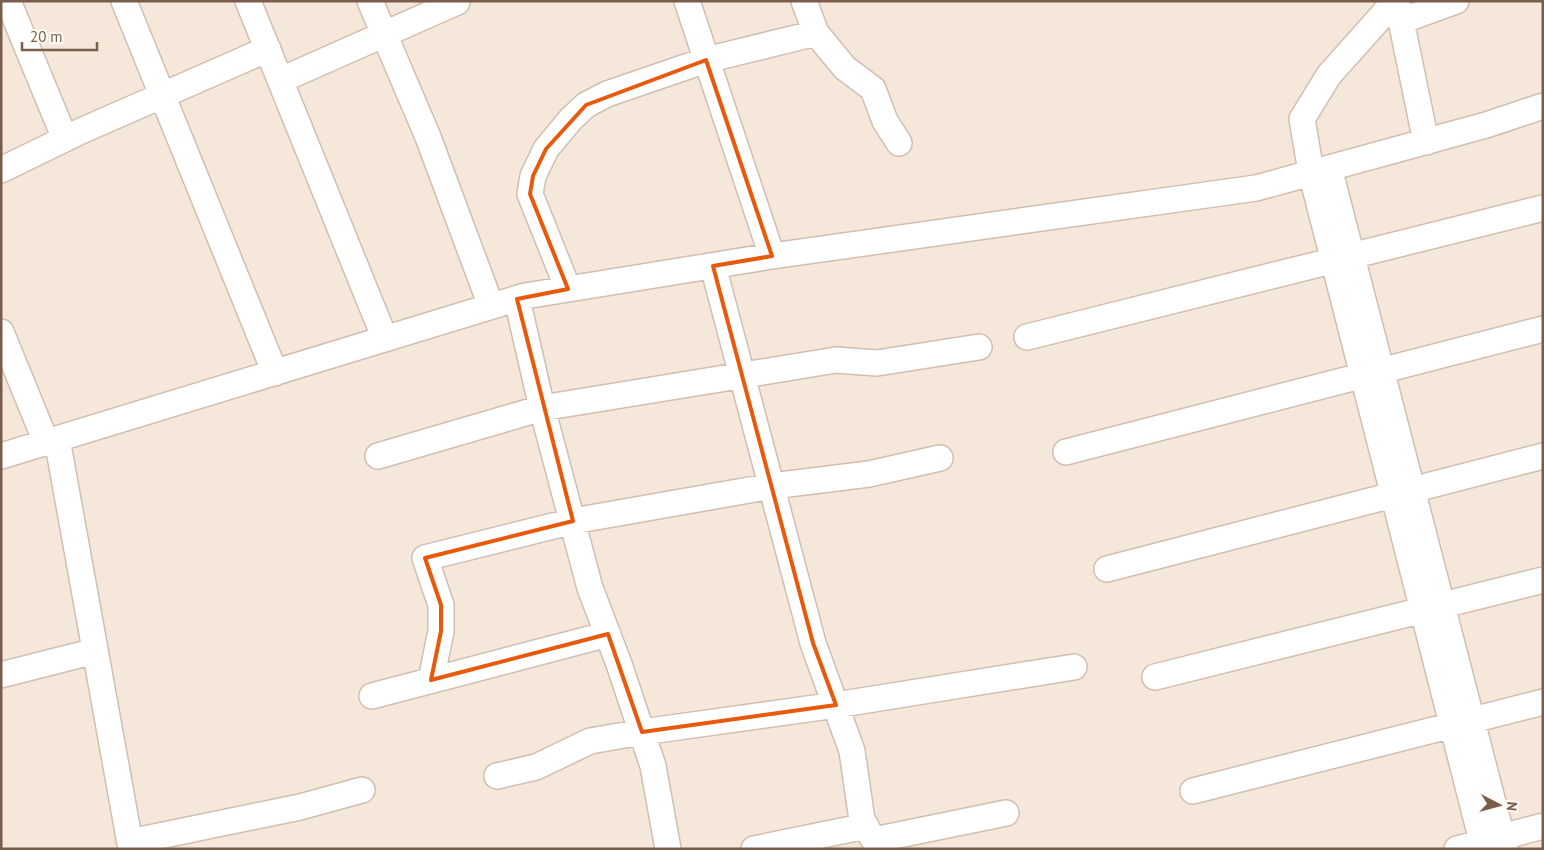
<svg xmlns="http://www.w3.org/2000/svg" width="1544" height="850" font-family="'PT Sans',sans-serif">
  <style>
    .residential { fill: #f5e8da }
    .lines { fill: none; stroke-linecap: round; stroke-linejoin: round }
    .street-casing { stroke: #d1beb0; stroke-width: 28 }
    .street { stroke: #fff; stroke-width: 25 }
    .marked { fill: none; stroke: #e8590c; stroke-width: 4; stroke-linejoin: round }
  </style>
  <rect width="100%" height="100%" fill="#fdf6ec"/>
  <path class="residential" d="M1 1H1543V849H1Z"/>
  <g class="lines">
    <g class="street-casing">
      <path id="street" d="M8 1 65 139
        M124 1 275 373
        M248 1 385 339
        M370 1 428 137 491 306
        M687 1 772 256
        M804 1 816 33 845 68 873 89 885 121 899 143
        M1395 1 1329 75 1302 119 1311 172 1484 849
        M1397 1 1426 142
        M1401 21 1456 1
        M281 80 457 2
        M1329 168 1505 849
        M1 170 81 131 268 49
        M713 266 813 643 852 751 862 820 879 849
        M568 289 530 194 533 176 546 149 571 119 586 105 607 94 706 60 816 33
        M517 299 542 408 590 588 619 664 653 766 668 849
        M1 332 46 442
        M1027 337 1543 208
        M57 439 131 849
        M1066 452 1543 329
        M1 456 525 296 772 256 1256 188 1486 125 1543 106
        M378 456 542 408 836 360 877 363 979 347
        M1107 569 1543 456
        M1 675 95 651
        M1155 677 1543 580
        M431 680 441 631V605L425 558 573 521 772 486 869 474 940 458
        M372 696 608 634
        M497 776 536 767 590 741 642 732 836 705 1074 667
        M1193 791 1543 702
        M874 840 1006 813
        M130 842 300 807 362 790
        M754 849 866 826
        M1457 849 1543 826"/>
    </g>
    <use href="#street" class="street"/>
  </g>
  <path class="marked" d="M706 60 772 256 713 266 813 643 836 705 642 732 608 634 431 680 441 631V605L425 558 573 521 517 299 568 289 530 194 533 176 546 149 586 105Z"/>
  <rect width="1544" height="850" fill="none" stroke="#7a5c4d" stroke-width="5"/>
  <g transform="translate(1499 805) rotate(96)" stroke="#fffaf3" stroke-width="4" paint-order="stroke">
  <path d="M0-4L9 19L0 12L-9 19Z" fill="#7a5c4d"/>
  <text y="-8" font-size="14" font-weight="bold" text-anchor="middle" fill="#7a5c4d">N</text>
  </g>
  <path d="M22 42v8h75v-8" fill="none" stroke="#7a5c4d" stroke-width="2.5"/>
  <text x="30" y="42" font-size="15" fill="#7a5c4d" stroke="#fffaf3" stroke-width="4" paint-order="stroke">20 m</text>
</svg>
